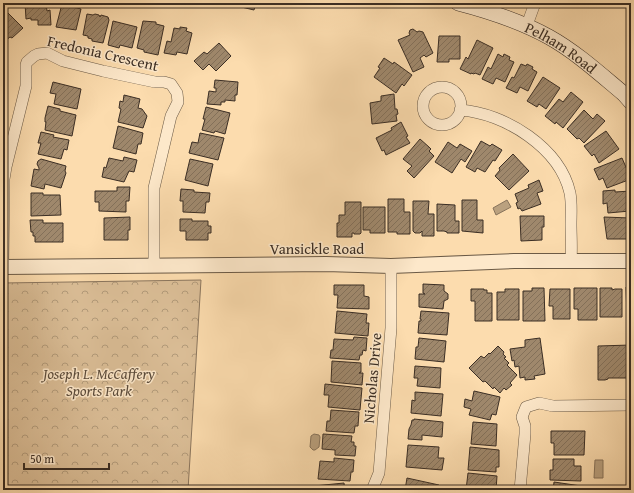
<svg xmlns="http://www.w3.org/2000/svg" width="634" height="493" font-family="'Gentium Book Plus',serif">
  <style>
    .park { fill: url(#park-crowns); stroke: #8b765e }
    .water { fill: #baa17f; stroke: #87735b }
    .building { fill: url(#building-hatch); stroke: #3b2e24 }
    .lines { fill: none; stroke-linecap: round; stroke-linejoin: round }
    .minor-casing { stroke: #6b5a46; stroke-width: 12 }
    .tertiary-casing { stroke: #6b5a46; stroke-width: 16 }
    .secondary-casing { stroke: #3b2e24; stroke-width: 16 }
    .minor { stroke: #fde8ca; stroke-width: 11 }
    .tertiary { stroke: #fde8ca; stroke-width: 14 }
    .secondary { stroke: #fde8ca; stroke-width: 15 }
    .labels { text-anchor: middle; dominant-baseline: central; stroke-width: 3; stroke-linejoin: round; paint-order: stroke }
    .street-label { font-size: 15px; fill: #3b2e24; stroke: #fde8ca }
    .park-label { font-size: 15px; font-style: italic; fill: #5b4b3b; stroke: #fde8ca }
  </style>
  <defs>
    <pattern id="park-crowns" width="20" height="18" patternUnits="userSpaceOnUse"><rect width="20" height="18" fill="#dbbe97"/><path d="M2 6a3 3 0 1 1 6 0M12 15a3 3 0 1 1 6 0" fill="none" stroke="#b39b7b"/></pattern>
    <pattern id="building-hatch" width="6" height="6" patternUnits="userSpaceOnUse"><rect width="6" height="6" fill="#9f886c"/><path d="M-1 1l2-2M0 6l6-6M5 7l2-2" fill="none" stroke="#837059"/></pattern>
  </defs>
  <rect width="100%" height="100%" fill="#fcdcae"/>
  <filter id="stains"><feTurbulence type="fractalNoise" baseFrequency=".005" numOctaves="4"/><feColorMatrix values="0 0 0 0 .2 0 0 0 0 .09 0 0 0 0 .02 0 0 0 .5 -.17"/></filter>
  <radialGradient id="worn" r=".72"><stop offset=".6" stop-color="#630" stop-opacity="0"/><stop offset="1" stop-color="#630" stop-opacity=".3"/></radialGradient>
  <path class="park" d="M201 280 188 490H3V283Z"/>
  <path class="water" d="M507 200 511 207 496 215 493 208Z
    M314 434 319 435 320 437 319 447 315 450H313L310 447 311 436Z
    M595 460H603V478H594Z"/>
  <path class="building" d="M25 3H46L47 11 50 10 51 25H38V20H31V18L26 19Z
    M234 3H256L254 10 233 5Z
    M571 3H594L593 7Z
    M62 4 81 9 76 30 56 27Z
    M3 8 23 28 12 38 10 37 5 41 3 39Z
    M87 14 93 15 95 14 99 15 100 17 101 15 108 17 109 20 103 43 92 41V39L88 38V36L83 35Z
    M113 21 137 27 132 48 120 45 119 48 108 45Z
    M143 21 156 22V24L164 26 158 55 144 52V50L137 48Z
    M180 27 187 28 186 31 192 33 187 54 177 52 176 55 164 53 167 41 171 42 174 28 180 29Z
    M413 29 417 32 419 31 423 32 433 53 426 57 424 55 420 58 424 67 413 72 398 40 410 35 409 33 410 30Z
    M439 36H460V59H449V62H437Z
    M477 40 493 48 480 75 475 73 474 74 471 73V74L460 69 466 57 468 59Z
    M219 43 231 56 216 71 209 64 203 70 194 61 204 52 207 54Z
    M498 54 503 57 504 54 510 57 509 60 514 62 505 82 496 78 493 84 482 79 488 67 491 69Z
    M384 58 393 64 394 62 412 75 404 86 402 84 396 93 374 77 380 68 378 67Z
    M521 64 526 66 527 64 533 67 532 69 537 72 528 91 520 87 517 93 506 88 512 77 514 78Z
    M543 77 560 88 546 109 539 104 537 107 527 101Z
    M215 80 238 82 237 95H235V101L225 100V102H221V105L207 104 209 91 216 92V88H214Z
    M53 82 81 89 77 109 54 104 56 94 50 93Z
    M571 92 583 102 563 128 556 122 555 124 545 116 559 99 563 102Z
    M394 94 395 109H397L398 114 396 115 397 121 372 124 370 103 381 101V96Z
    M124 95 140 99 138 108 142 109 147 116 143 128 118 122 121 109 119 108 120 101 123 102Z
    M48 106 60 109V111L76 115 72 136 45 130 46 122H45V118Z
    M206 107 230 113 225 134 215 131 214 133 202 130 205 119H203Z
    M584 110 593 119 597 114 605 121 584 143 579 138 577 139 567 129Z
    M401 122 408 136 406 137 410 143 386 155 384 150 382 151 376 138 392 130 391 128Z
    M118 126 143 133 141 144H138L136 154 113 148Z
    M606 131 619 149 599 163 594 154 592 156 584 146Z
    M41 132 54 135 53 137 69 140 67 150 64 149 61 159 38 154 41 143H38Z
    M200 133 224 138 218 160 189 153 192 142 198 143Z
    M420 139 429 147 431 149 429 151 434 156 414 178 407 171 412 166 403 159Z
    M481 141 490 146 492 144 502 150 495 161 493 160 485 172 477 168 475 172 466 167Z
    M448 142 457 148 460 144 472 151 465 162 461 159 452 173 435 162Z
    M513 154 529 171 509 190 495 176 500 170 499 168Z
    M124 157 137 160 134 172 129 171 124 182 102 177 104 167 106 168 109 158 123 161Z
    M622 158 631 179 607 188 603 178 599 180 594 169Z
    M41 159 66 166 65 171 66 173 61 188 45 184 44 189 31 186 34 169 39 170V168L37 164 38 161Z
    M190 159 213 164 208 186 185 180Z
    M539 180 543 191 537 193 541 204 522 211 520 208 518 209 516 203 518 202 515 194 529 188 528 185Z
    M117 187H130L129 201H126V212L99 211V202H95V191H117Z
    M181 189 194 190V192L210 193 209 202H206L205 213 183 212V201H180Z
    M615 190V192L631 191V200H630V211L608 213 607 203 603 204V191Z
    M31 193H43V195H60L61 215 31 216Z
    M388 199H404V212H410V234H397V232H388Z
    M462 200H477V220H483V233L462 231Z
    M413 201H429L428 214H434V236H422V231L420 233H415L413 231Z
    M345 202H361V233L360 234H354V233H352V237H337V223H339V215H345Z
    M437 204 455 205V221H459V233H447V232L444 231H437Z
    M363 207H385V233H370V230H363Z
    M520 216H544V227H542V240L521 241Z
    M130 217V230H128V240H104V218Z
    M604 217 630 218 631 239H607Z
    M180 219H192V221H208V226H211V233H208V240H186V231H180Z
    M30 220H43V223H63V242H35V236H33V232H31Z
    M423 284 444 285V291L448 294V299L444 301 443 309 419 307V294H425L423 293Z
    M334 285H364V296L369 297V309L337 308 338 295H334Z
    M626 287H631V318H627Z
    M532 288H544L545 321H523V291H532Z
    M574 288H597V320H578V309H574Z
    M600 288H612V290L615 289H622V317H600Z
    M471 289H484V290H487V293H492V321H475V301H471Z
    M505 289H519V320H497V292H505Z
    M550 289H570V319H553V306H549Z
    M337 311 367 314 366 323H369L368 336 335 333Z
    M421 311 449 313 447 335 418 333 419 321H421V319H420Z
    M354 337 367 338 366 351 363 350 362 355H360L359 360 330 358 331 350H333L334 339 353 340Z
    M419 338 446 341 444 362 415 359 416 347H418Z
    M540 338 545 374 534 376 535 379 525 380V377L520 378 519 366 515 367 514 360 512 361 510 349 525 347V340Z
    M631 345V380H627V378H608V379L605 380H598V346Z
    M498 346 504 352 503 354 506 357 504 358 509 363 507 365 517 375 510 383 512 385 506 390 504 388 500 393 494 387 493 389 485 381 483 382 469 368 481 356 484 358 489 353 490 354Z
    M332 361 361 363V372L359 373H363L362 385 331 382Z
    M415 366 441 368 440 388 417 386 418 378H414Z
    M325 384 362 388 360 410 328 407 329 395H324Z
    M474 391 500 397 496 415 492 414 490 420 469 415 471 409 464 407 465 399 472 401Z
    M415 392 443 394 441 416 411 413 412 400 415 401Z
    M331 410 359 412 358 426H355L354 433 326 431 327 421H330Z
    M414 419 443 422 442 437 422 435V440L408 439 409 429 411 425 412 420H414Z
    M473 422 497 424 496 446 471 444Z
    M551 431H585L584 455H554V443H551Z
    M323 434 352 436 351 442H354V446H356L355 456 335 455V450L322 449Z
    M408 445 439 447 438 458H444L442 470 406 467Z
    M470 447 499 450V467H496V472L468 470Z
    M334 458 354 460 353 472H351L350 481 318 479 320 461 334 462Z
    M553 459H574V466H581V481L550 480V470H553Z
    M468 473 497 476 496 490H466Z
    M407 478 439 485 438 490H405Z
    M554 482 588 487V490H553Z
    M344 483 345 490H314V486Z"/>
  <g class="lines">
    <g class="minor-casing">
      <path id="minor" d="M527 25 535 3
        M423 106a19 19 0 1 1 38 0a19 19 0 1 1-38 0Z
        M460 110C505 113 560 148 570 193 572 203 571 214 571 224 571 236 572 248 571 260
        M3 267 4 179 6 167 26 86V65L27 62 34 56 38 54 47 53 63 61 103 71 155 82H164L171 84 177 93 178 102 171 116 154 188V265
        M372 490 379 473 391 328V266
        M520 490 525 434V426L522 417 526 407 539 403 553 406 631 405"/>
    </g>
    <g class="tertiary-casing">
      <path id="tertiary" d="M3 267 326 264 391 266 514 261H631"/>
    </g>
    <g class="secondary-casing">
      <g id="secondary">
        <path id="s1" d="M458 3C489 11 520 21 549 37 576 52 600 74 624 94L631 102"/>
      </g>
    </g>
    <use href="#minor" class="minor"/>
    <use href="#tertiary" class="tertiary"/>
    <use href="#secondary" class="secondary"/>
  </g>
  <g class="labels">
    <g class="street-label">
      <text stroke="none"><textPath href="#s1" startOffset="113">Pelham Road</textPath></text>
      <text transform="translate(103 53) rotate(13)">Fredonia Crescent</text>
      <text x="317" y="248">Vansickle Road</text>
      <text transform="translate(372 378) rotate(-85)">Nicholas Drive</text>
    </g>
    <g class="park-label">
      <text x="99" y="373">Joseph L. McCaffery<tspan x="99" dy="17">Sports Park</tspan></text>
    </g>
  </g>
  <rect width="634" height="493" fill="none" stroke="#fcdcae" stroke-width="16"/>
  <rect x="4" y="4" width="626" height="485" fill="none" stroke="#3b2e24" stroke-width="2"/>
  <rect x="8" y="8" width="618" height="477" fill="none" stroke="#3b2e24"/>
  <path d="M24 463v6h85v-6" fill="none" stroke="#3b2e24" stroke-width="2"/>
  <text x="30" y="463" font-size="12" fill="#3b2e24" stroke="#fde8ca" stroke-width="3" paint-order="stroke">50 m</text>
  <rect width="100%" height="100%" filter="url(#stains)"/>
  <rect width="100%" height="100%" fill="url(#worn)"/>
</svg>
